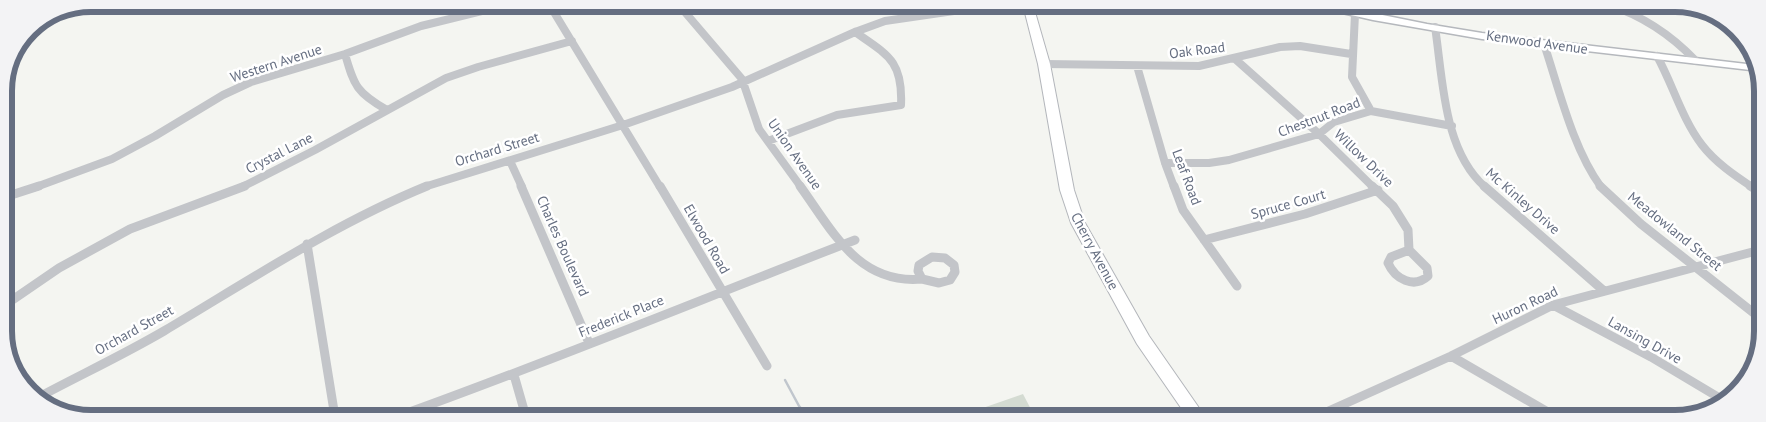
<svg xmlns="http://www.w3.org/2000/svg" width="1766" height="422" font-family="'PT Sans',sans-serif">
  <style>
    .green { fill: #d4dbd2 }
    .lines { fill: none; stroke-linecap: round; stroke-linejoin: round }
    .stream { stroke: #c0c6cd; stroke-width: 2.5 }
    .secondary-casing { stroke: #b5b8bd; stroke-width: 3 }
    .primary-casing { stroke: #b3b6bb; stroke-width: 2 }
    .street-far1 { stroke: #c3c5c9; stroke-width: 8 }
    .street { stroke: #c3c5c9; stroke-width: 9 }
    .secondary { fill: #fff; fill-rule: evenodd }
    .primary { fill: #fff; fill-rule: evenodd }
    .labels { text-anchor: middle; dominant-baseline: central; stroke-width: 5; stroke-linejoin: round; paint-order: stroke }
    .street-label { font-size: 14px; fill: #656e81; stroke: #fff }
    .rim { fill: none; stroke: #656e81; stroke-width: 6 }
  </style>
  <rect width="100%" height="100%" fill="#f4f5f1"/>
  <path class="green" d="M1023 394 1035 417H957Z"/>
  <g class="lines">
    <path class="stream" d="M785 380 799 406 808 417"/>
    <g class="secondary-casing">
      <path id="secondary" d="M1314 5H1333L1427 24 1482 33 1755 65 1759 71 1482 39 1373 20 1316 7Z"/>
    </g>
    <g class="primary-casing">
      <path id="primary" d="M1023 5H1033L1050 64 1074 190 1085 223 1149 336 1206 418H1188L1137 344 1071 223 1060 190 1038 64Z"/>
    </g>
    <path class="street-far1" d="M549 4 660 187
      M678 4 742 79 759 129 801 187
      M1054 5 1173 10 1227 5
      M1576 5H1599
      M1609 5C1643 16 1670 34 1695 60
      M1355 14 1352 77 1371 111
      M1435 27C1443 79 1443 150 1485 187
      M1544 44C1559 89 1573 149 1601 187
      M345 54C354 86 357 93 387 110
      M1657 56C1673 85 1682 119 1702 145 1715 162 1734 175 1752 187
      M1234 58 1319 134 1373 187
      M1044 64 1199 66 1280 47 1300 46 1351 54
      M1137 66 1165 163 1174 187
      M768 141 837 115 901 105C903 61 888 55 855 32
      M510 161 522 187
      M1165 163H1209L1229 160 1319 134 1334 122 1371 111 1452 126
      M36 187 112 159 155 136 223 95 251 82 345 54 421 26 511 4
      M242 187 315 150 446 78 478 67 572 41
      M424 187 623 125 732 87 855 32 885 21 995 5"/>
    <path class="street" d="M521 186 589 343
      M660 186 767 366
      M800 186C832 230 858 285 922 279
      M1174 186 1183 210 1237 286
      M1372 186 1393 206 1408 230 1409 250
      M1484 186 1604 291
      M1600 186 1641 224 1760 318
      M1750 186 1760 192
      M5 197 39 186
      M1204 240 1305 214 1378 190
      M307 244 335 417
      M1409 250 1427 268 1428 276C1414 289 1395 279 1388 263L1391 257Z
      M932 257 945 258 954 265 955 272 950 280 939 283 922 279 918 271 919 265Z
      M5 305 59 268 130 229 245 186
      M1553 305 1651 357 1723 400
      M1451 356 1558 418
      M514 375 526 417
      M39 397C80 375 123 355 164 331 250 280 334 224 427 186
      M1336 408 1346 418
      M396 417C550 362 702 299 855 240
      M1313 418 1451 356 1553 305 1760 250"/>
    <use href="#secondary" class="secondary"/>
    <use href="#primary" class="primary"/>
  </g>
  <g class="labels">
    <g class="street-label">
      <text transform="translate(1537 42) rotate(8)">Kenwood Avenue</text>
      <text transform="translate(1197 50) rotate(-7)">Oak Road</text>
      <text transform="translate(276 63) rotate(-18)">Western Avenue</text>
      <text transform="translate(1319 117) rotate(-21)">Chestnut Road</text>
      <text transform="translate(497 149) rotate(-17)">Orchard Street</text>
      <text transform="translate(279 153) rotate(-27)">Crystal Lane</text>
      <text transform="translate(795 154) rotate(55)">Union Avenue</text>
      <text transform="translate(1364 158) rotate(44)">Willow Drive</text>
      <text transform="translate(1187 177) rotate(69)">Leaf Road</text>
      <text transform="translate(1523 201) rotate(41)">Mc Kinley Drive</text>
      <text transform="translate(1288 204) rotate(-16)">Spruce Court</text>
      <text transform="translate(1675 231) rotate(39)">Meadowland Street</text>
      <text transform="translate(707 239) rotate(60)">Elwood Road</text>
      <text transform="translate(563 246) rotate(66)">Charles Boulevard</text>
      <text transform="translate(1095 251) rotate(62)">Cherry Avenue</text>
      <text transform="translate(1525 305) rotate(-25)">Huron Road</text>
      <text transform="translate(621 316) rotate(-22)">Frederick Place</text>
      <text transform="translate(134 330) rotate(-29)">Orchard Street</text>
      <text transform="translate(1645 340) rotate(29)">Lansing Drive</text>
    </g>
  </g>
  <path d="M0 0H1766V422H0ZM91 12H1675A79 79 0 0 1 1754 91V331A79 79 0 0 1 1675 410H91A79 79 0 0 1 12 331V91A79 79 0 0 1 91 12Z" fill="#f3f3f5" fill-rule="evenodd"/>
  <path class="rim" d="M91 12H1675A79 79 0 0 1 1754 91V331A79 79 0 0 1 1675 410H91A79 79 0 0 1 12 331V91A79 79 0 0 1 91 12Z"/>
</svg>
